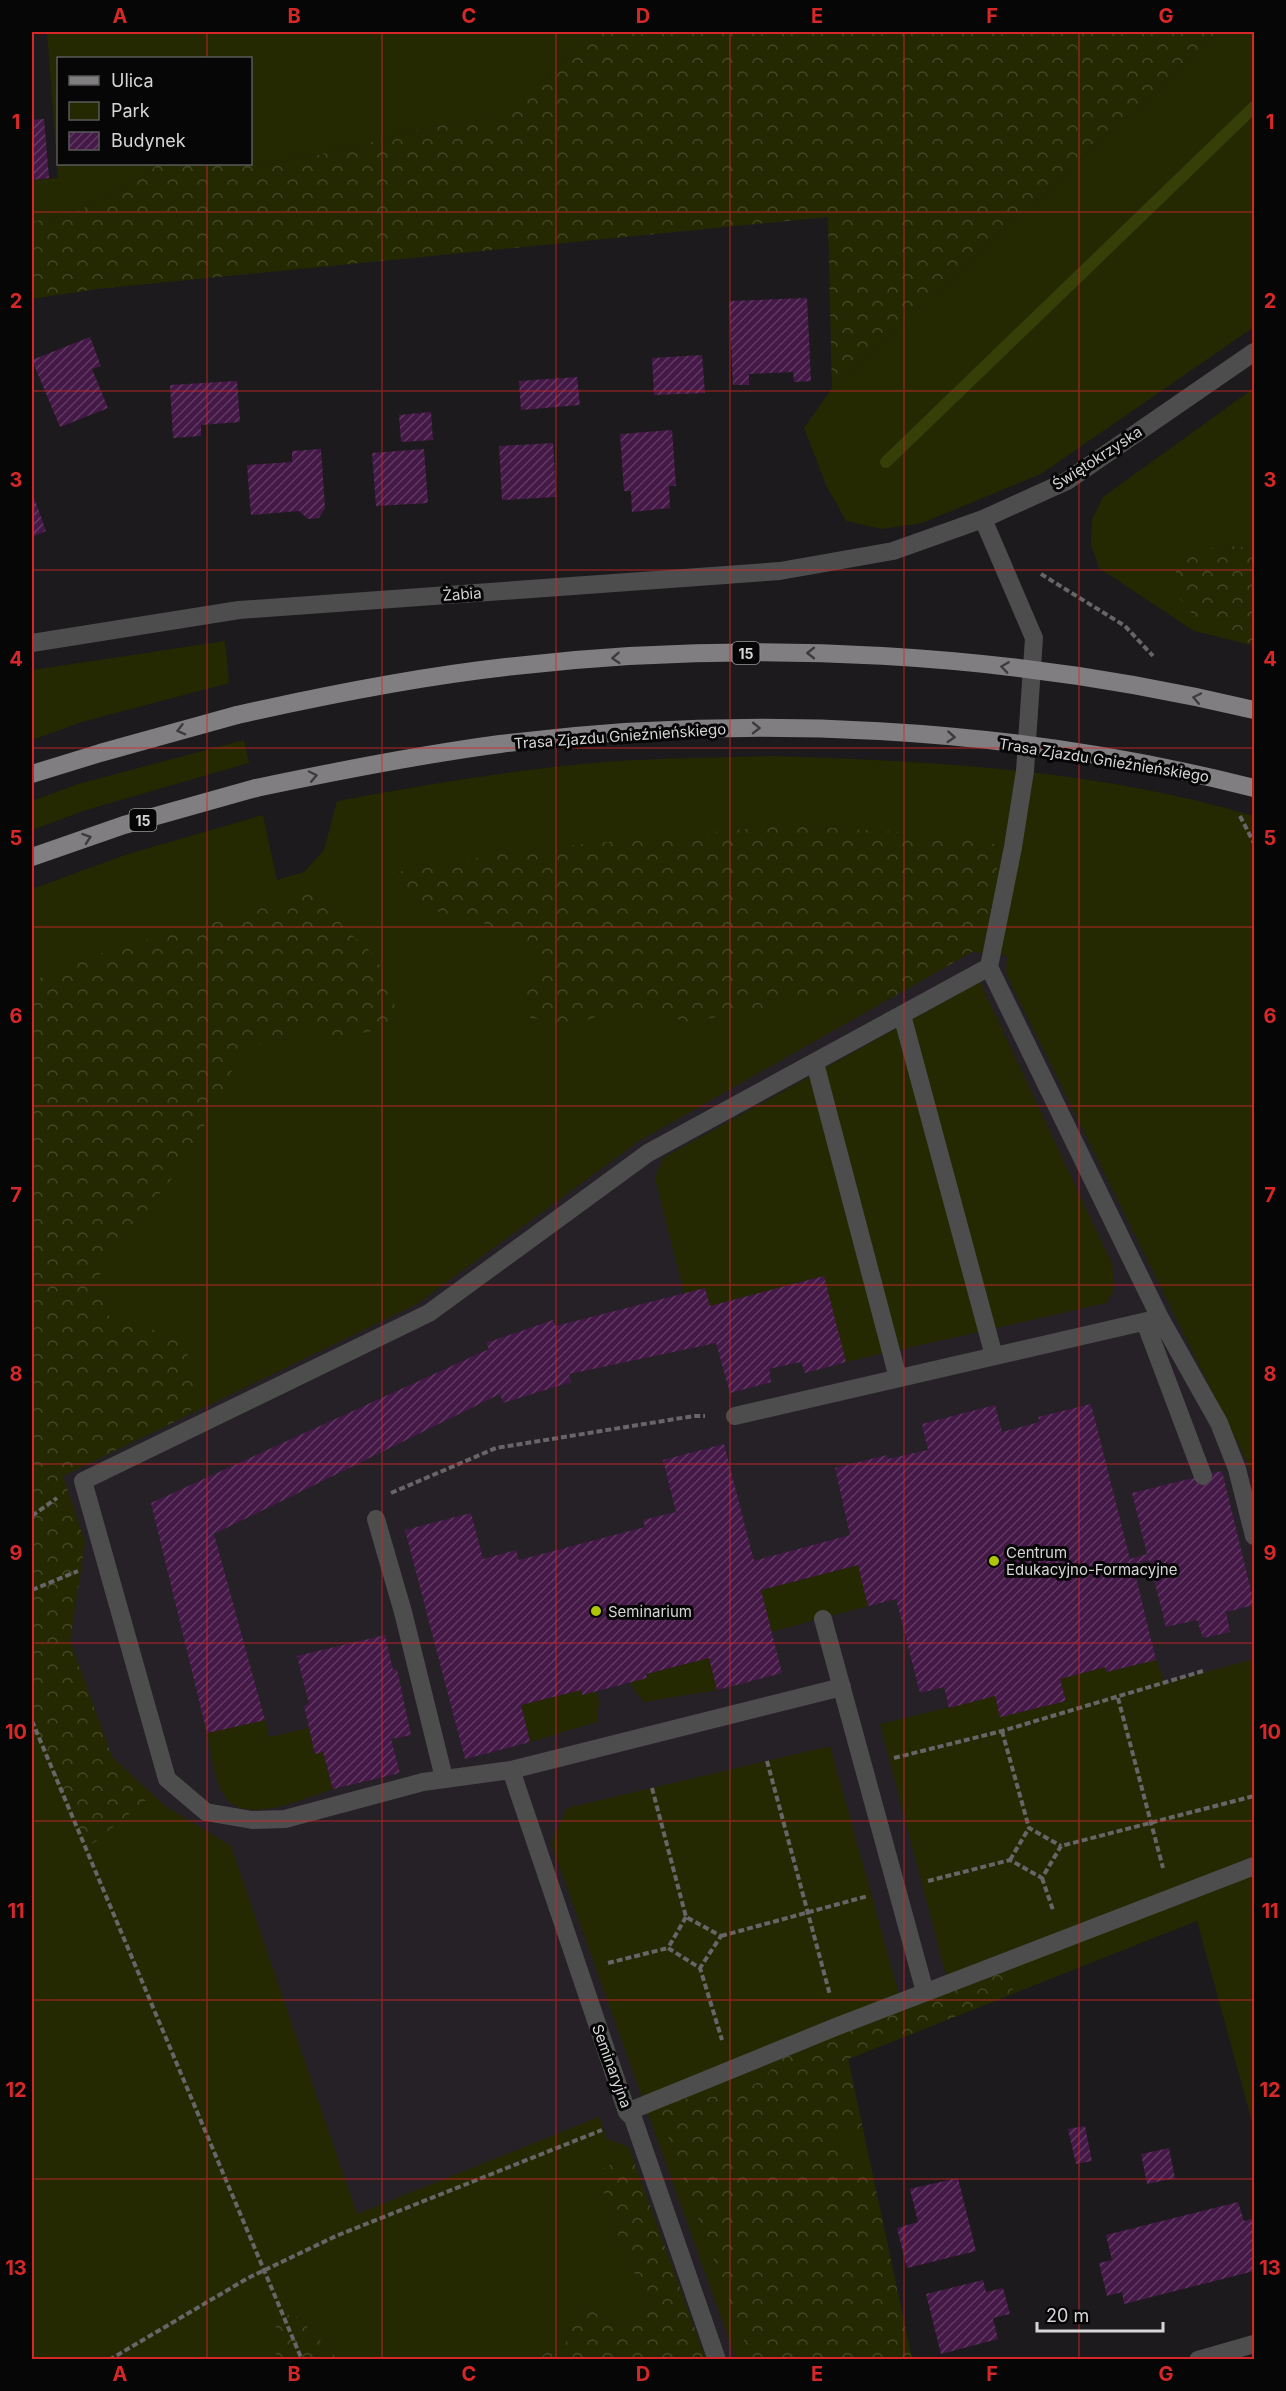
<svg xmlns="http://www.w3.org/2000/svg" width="1286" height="2391" font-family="Inter,sans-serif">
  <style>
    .built { fill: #262027 }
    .green { fill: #242902 }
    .forest { fill: url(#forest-crowns) }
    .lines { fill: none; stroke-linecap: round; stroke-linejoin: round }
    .stream { stroke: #373f08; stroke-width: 12 }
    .building { fill: url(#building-hatch) }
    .path { stroke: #676567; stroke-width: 4; stroke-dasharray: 6 3; stroke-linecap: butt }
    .minor { stroke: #4e4d4e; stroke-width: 18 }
    .major { stroke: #817e81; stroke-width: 18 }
    .major-bridge { stroke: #817e81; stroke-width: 18 }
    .oneway { stroke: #3d3c3d }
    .grid { fill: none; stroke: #d62828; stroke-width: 1.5; stroke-opacity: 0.55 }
    .poi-dot { fill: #aec508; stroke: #060606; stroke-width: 2 }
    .labels { text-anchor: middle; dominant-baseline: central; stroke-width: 6; stroke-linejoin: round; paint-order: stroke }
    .shield { fill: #060606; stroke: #989798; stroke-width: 1.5 }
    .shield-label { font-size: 14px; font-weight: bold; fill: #d7d5d7 }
    .street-label { font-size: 15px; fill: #d7d5d7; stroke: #060606 }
    .poi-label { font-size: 15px; fill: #d7d5d7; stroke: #060606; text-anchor: start }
    .neatline { fill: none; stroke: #d62828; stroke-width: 2 }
    .grid-label { font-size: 20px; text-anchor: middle; font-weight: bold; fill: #d62828 }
  </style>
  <defs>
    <pattern id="forest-crowns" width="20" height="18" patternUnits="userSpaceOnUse" patternTransform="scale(1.5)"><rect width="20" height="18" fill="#242902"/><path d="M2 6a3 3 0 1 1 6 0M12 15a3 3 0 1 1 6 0" fill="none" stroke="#434726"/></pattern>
    <pattern id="building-hatch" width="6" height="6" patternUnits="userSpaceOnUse" patternTransform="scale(1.5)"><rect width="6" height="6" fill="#451947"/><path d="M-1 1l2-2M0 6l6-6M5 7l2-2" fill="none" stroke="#5f3a61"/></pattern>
  </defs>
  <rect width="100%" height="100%" fill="#1c1a1c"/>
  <path class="built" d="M1037 851 1254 1411V1898L848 2059 912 2359 32 2360V981Z"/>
  <path class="green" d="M47 32H586L552 72 500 117 430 127 314 156 244 165 235 164H250V58H58V164H159L124 189 77 211 32 222V180L58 178Z
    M1219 32H1254V327L1041 474 922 523 882 529 846 521 826 485 804 428 832 388Z
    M1254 388V548L1221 545 1192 614 1251 645 1194 631 1099 568 1091 545 1092 520 1103 497Z
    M225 641 229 683 82 722 32 740V670Z
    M244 740 249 763 86 810 32 830V801L78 784Z
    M774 756C936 761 1098 770 1254 816V1482L1250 1468 1014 990 1006 972 1007 956 972 952 639 1141 417 1304 63 1476 85 1543 70 1641 112 1757 164 1805 231 1846 357 2214 599 2117 607 2139 629 2147 632 2156 603 2168 604 2194 618 2235 650 2310C626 2334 614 2323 588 2309L570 2322 566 2343 546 2353 539 2359H338L298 2317 276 2321V2359L32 2360V889L128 854 263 815 277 880 304 872 324 850 337 801C418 786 499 772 582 764 645 758 710 758 774 756Z
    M980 982 1113 1266V1292L1106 1303 846 1362 823 1276 710 1306 705 1288 684 1293 655 1178 663 1158Z
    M858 1565 868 1606 771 1632 761 1590Z
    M709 1658 717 1690 644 1702 633 1689 631 1682 647 1678 646 1674Z
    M1254 1659V2129L1197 1921 848 2059 912 2359H736L551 1843 567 1808 830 1746 901 2001 948 1983 880 1724 995 1696 1000 1717 1066 1701 1060 1679 1105 1667 1106 1672 1156 1660 1165 1683Z
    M581 1690 582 1695 596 1691 599 1700 597 1722 530 1742 521 1705Z
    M265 1720 269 1737 309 1728 315 1754 323 1752 333 1789C305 1798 240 1829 222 1792 214 1777 211 1751 207 1733Z"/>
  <path class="forest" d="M586 32H1219L832 388 828 217 97 289 32 299V222L77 211 124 189 159 164 244 165 314 156 430 127 499 117 552 72Z
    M1221 545 1254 548V646L1216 629 1192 614 1171 587 1180 560Z
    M788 825 928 834 1001 845 990 908 972 952 884 1002 847 997 800 999 750 1012 685 1022 647 1009 612 1011 576 1024 530 1018 525 990 543 966 512 936 472 918 441 913 403 894 380 875 521 850Z
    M320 889 343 927 370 951 386 974 395 1003 388 1028 341 1037 307 1028 271 1038 238 1057 214 1109 179 1169 108 1260 95 1284 109 1316 174 1336 188 1355 197 1387 190 1414 63 1476 85 1543 70 1641 112 1757 152 1795 85 1850 44 1751 32 1740V981L99 954Z
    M1003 1963 1014 1993 848 2059 862 2124 857 2136 832 2137 841 2161 871 2168 912 2359H751L657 2107 663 2100C700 2097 745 2102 771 2070L762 2057Z
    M632 2156 706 2359H539L546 2353 566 2343 570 2321 588 2309C613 2323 626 2334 650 2310L618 2235 604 2194 603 2168Z
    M284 2314 298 2317 338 2359H276V2321Z"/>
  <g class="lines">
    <path class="stream" d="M886 462 1254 107"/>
  </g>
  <path class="building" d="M44 119 49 178 32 180V120Z
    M807 298 811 381 794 382 793 372 770 373 749 374V385H733L729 301Z
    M90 337 101 366 92 369 108 408 60 427 32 360Z
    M702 355 705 393 654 395 652 358Z
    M577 377 580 405 521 410 519 381Z
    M237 381 240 422 201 425V436L173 438 170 385Z
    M431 412 433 440 401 442 399 415Z
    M672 430 676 486H669L670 508 632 512 631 491H624L620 434Z
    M553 443 556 497 502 500 499 446Z
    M321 449 325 508 319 518 308 519 299 511 251 515 247 465 292 462V451Z
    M424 449 428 503 376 506 372 453Z
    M32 492 46 531 32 537Z
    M824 1276 846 1362 805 1373 801 1362 769 1369 771 1382 730 1393 716 1343 569 1374 571 1382 503 1403 500 1394 214 1534 265 1720 207 1733 151 1503 489 1349 486 1343 553 1320 556 1326 705 1288 710 1306Z
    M1091 1404 1130 1559 1147 1554 1132 1493 1222 1471 1254 1603V1605L1226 1612 1230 1632 1203 1638 1197 1620 1166 1627 1149 1560 1133 1565 1156 1660 1106 1672 1105 1667 1060 1679 1066 1701 1000 1717 995 1696 949 1708 944 1687 920 1693 896 1599 868 1606 858 1565 761 1590 782 1673 717 1690 709 1658 646 1674 647 1678 582 1695 581 1690 521 1705 530 1742 465 1759 405 1530 471 1513 483 1559 516 1550 519 1560 645 1527 643 1520 676 1512 663 1460 724 1444 754 1561 850 1535 835 1468 887 1455 888 1459 928 1450 922 1424 995 1405 1002 1432 1040 1422 1038 1417Z
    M385 1635 393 1670 397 1669 411 1735 391 1739 400 1773 333 1789 323 1752 315 1754 304 1706 309 1704 297 1656Z
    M1085 2126 1092 2161 1076 2164 1068 2129Z
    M1169 2148 1175 2178 1147 2184 1141 2154Z
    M958 2178 976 2251 907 2268 897 2228 918 2222 910 2189Z
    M1238 2202 1244 2221 1254 2218V2256H1252L1254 2271 1124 2304 1122 2292 1107 2296 1099 2263 1112 2260 1106 2235Z
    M983 2280 986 2292 1003 2288 1010 2314 993 2318 998 2339 941 2354 926 2294Z"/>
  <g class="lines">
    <path class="path" d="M1041 574 1125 626 1153 656
      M1240 816 1254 843
      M391 1493 496 1448 694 1416H705
      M32 1516 57 1498
      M32 1590 78 1571
      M1118 1698 1163 1868
      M32 1721 302 2360
      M1002 1731 1029 1828 1061 1846
      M894 1758 1002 1731 1203 1671
      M767 1761 830 1995
      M652 1788 686 1917 721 1936 700 1968
      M1010 1860 1029 1828
      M1042 1878 1053 1910
      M928 1881 1010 1860 1042 1878 1061 1846 1254 1796
      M686 1917 668 1948 700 1968 722 2040
      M721 1936 868 1896
      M608 1963 668 1948
      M109 2360 248 2278 336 2236 602 2130"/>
    <path class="minor" d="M32 643 239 610 780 571 893 551 983 519 1067 481 1254 352
      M989 967 1160 1318 1219 1423 1237 1469 1254 1536
      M902 1015 994 1356
      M815 1063 898 1378
      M1145 1322 1203 1476
      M735 1416 1160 1318
      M376 1519 403 1612 444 1778
      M823 1619 925 1992
      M842 1687 511 1770 423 1782 285 1819 252 1820 206 1812 167 1779 83 1481 429 1313 648 1153 989 967 1013 847 1025 771 1034 638 983 519
      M511 1770 627 2112 633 2118 717 2360
      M627 2112 838 2026 1254 1866
      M1198 2360 1254 2344"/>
    <path class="major" d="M32 774 100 753 237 715
      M32 857 124 825 256 788"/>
    <path class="major-bridge" d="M237 715C326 695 416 677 506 667 755 638 1011 652 1254 710
      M256 788C337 771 418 755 500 744 750 713 1010 726 1254 788"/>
  </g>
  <defs><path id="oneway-chevron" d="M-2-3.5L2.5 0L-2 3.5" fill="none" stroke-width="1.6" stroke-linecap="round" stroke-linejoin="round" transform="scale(1.5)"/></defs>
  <g class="oneway">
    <use href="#oneway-chevron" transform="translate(811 653) rotate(-180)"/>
    <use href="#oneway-chevron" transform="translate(616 658) rotate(176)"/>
    <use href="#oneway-chevron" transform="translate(1005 667) rotate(-172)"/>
    <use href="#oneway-chevron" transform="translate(1197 698) rotate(-168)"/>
    <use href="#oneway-chevron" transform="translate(756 728) rotate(1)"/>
    <use href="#oneway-chevron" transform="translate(181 730) rotate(165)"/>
    <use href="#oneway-chevron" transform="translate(951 737) rotate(4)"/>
    <use href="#oneway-chevron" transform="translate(313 776) rotate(-12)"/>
    <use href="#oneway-chevron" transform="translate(87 838) rotate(-19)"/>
  </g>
  <path class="grid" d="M207 32V58M382 32V2360M556 32V2360M730 32V2360M904 32V2360M1079 32V2360M207 164V2360M32 212H1254M32 391H1254M32 570H1254M32 748H1254M32 927H1254M32 1106H1254M32 1285H1254M32 1464H1254M32 1643H1254M32 1821H1254M32 2000H1254M32 2179H1254"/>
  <g class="poi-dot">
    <circle cx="994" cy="1561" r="6"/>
    <circle cx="596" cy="1611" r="6"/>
  </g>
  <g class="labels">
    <g class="shield">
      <rect x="732.5" y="642" width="27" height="22" rx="4.5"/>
      <rect x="129.5" y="809" width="27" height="22" rx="4.5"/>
    </g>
    <g class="shield-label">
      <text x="746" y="653">15</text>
      <text x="143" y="820">15</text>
    </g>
    <g class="street-label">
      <text transform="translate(1097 458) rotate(-33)">Świętokrzyska</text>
      <text transform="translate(462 594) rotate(-4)">Żabia</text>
      <text transform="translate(620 736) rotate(-4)">Trasa Zjazdu Gnieźnieńskiego</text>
      <text transform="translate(1104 760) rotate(9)">Trasa Zjazdu Gnieźnieńskiego</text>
      <text transform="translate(612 2066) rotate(70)">Seminaryjna</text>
    </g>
    <g class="poi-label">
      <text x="1006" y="1552">Centrum<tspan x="1006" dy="17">Edukacyjno-Formacyjne</tspan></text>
      <text x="608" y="1611">Seminarium</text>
    </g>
  </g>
  <rect width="1286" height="2391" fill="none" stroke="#060606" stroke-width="66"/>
  <rect x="57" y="57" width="195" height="108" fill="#060606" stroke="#5a595a" stroke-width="1.5"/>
  <rect x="69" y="76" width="30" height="9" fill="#817e81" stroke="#5a595a" stroke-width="1.5"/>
  <text x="111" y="87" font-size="18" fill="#d7d5d7">Ulica</text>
  <rect x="69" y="102" width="30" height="18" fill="#242902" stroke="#5a595a" stroke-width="1.5"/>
  <text x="111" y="117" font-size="18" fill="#d7d5d7">Park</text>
  <rect x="69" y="132" width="30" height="18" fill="url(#building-hatch)" stroke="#5a595a" stroke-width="1.5"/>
  <text x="111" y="147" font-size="18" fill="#d7d5d7">Budynek</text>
  <path d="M1037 2322v9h126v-9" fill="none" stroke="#d7d5d7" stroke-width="3"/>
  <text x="1046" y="2322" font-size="18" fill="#d7d5d7" stroke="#060606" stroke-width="4.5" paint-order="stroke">20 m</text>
  <rect x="33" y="33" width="1220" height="2325" class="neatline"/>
  <g class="grid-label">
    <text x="120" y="23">A</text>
    <text x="294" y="23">B</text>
    <text x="469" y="23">C</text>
    <text x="643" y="23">D</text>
    <text x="817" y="23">E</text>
    <text x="992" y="23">F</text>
    <text x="1166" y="23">G</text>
    <text x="16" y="129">1</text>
    <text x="1270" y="129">1</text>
    <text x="16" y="308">2</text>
    <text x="1270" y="308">2</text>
    <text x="16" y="487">3</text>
    <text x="1270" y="487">3</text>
    <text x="16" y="666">4</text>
    <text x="1270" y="666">4</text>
    <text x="16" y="845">5</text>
    <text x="1270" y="845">5</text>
    <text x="16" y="1023">6</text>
    <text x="1270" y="1023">6</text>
    <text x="16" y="1202">7</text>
    <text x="1270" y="1202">7</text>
    <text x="16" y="1381">8</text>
    <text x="1270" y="1381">8</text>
    <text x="16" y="1560">9</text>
    <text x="1270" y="1560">9</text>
    <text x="16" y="1739">10</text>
    <text x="1270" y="1739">10</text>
    <text x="16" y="1918">11</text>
    <text x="1270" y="1918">11</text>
    <text x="16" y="2097">12</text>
    <text x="1270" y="2097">12</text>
    <text x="16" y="2275">13</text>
    <text x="1270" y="2275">13</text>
    <text x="120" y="2381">A</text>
    <text x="294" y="2381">B</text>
    <text x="469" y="2381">C</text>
    <text x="643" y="2381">D</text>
    <text x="817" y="2381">E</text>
    <text x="992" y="2381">F</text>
    <text x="1166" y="2381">G</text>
  </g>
</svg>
